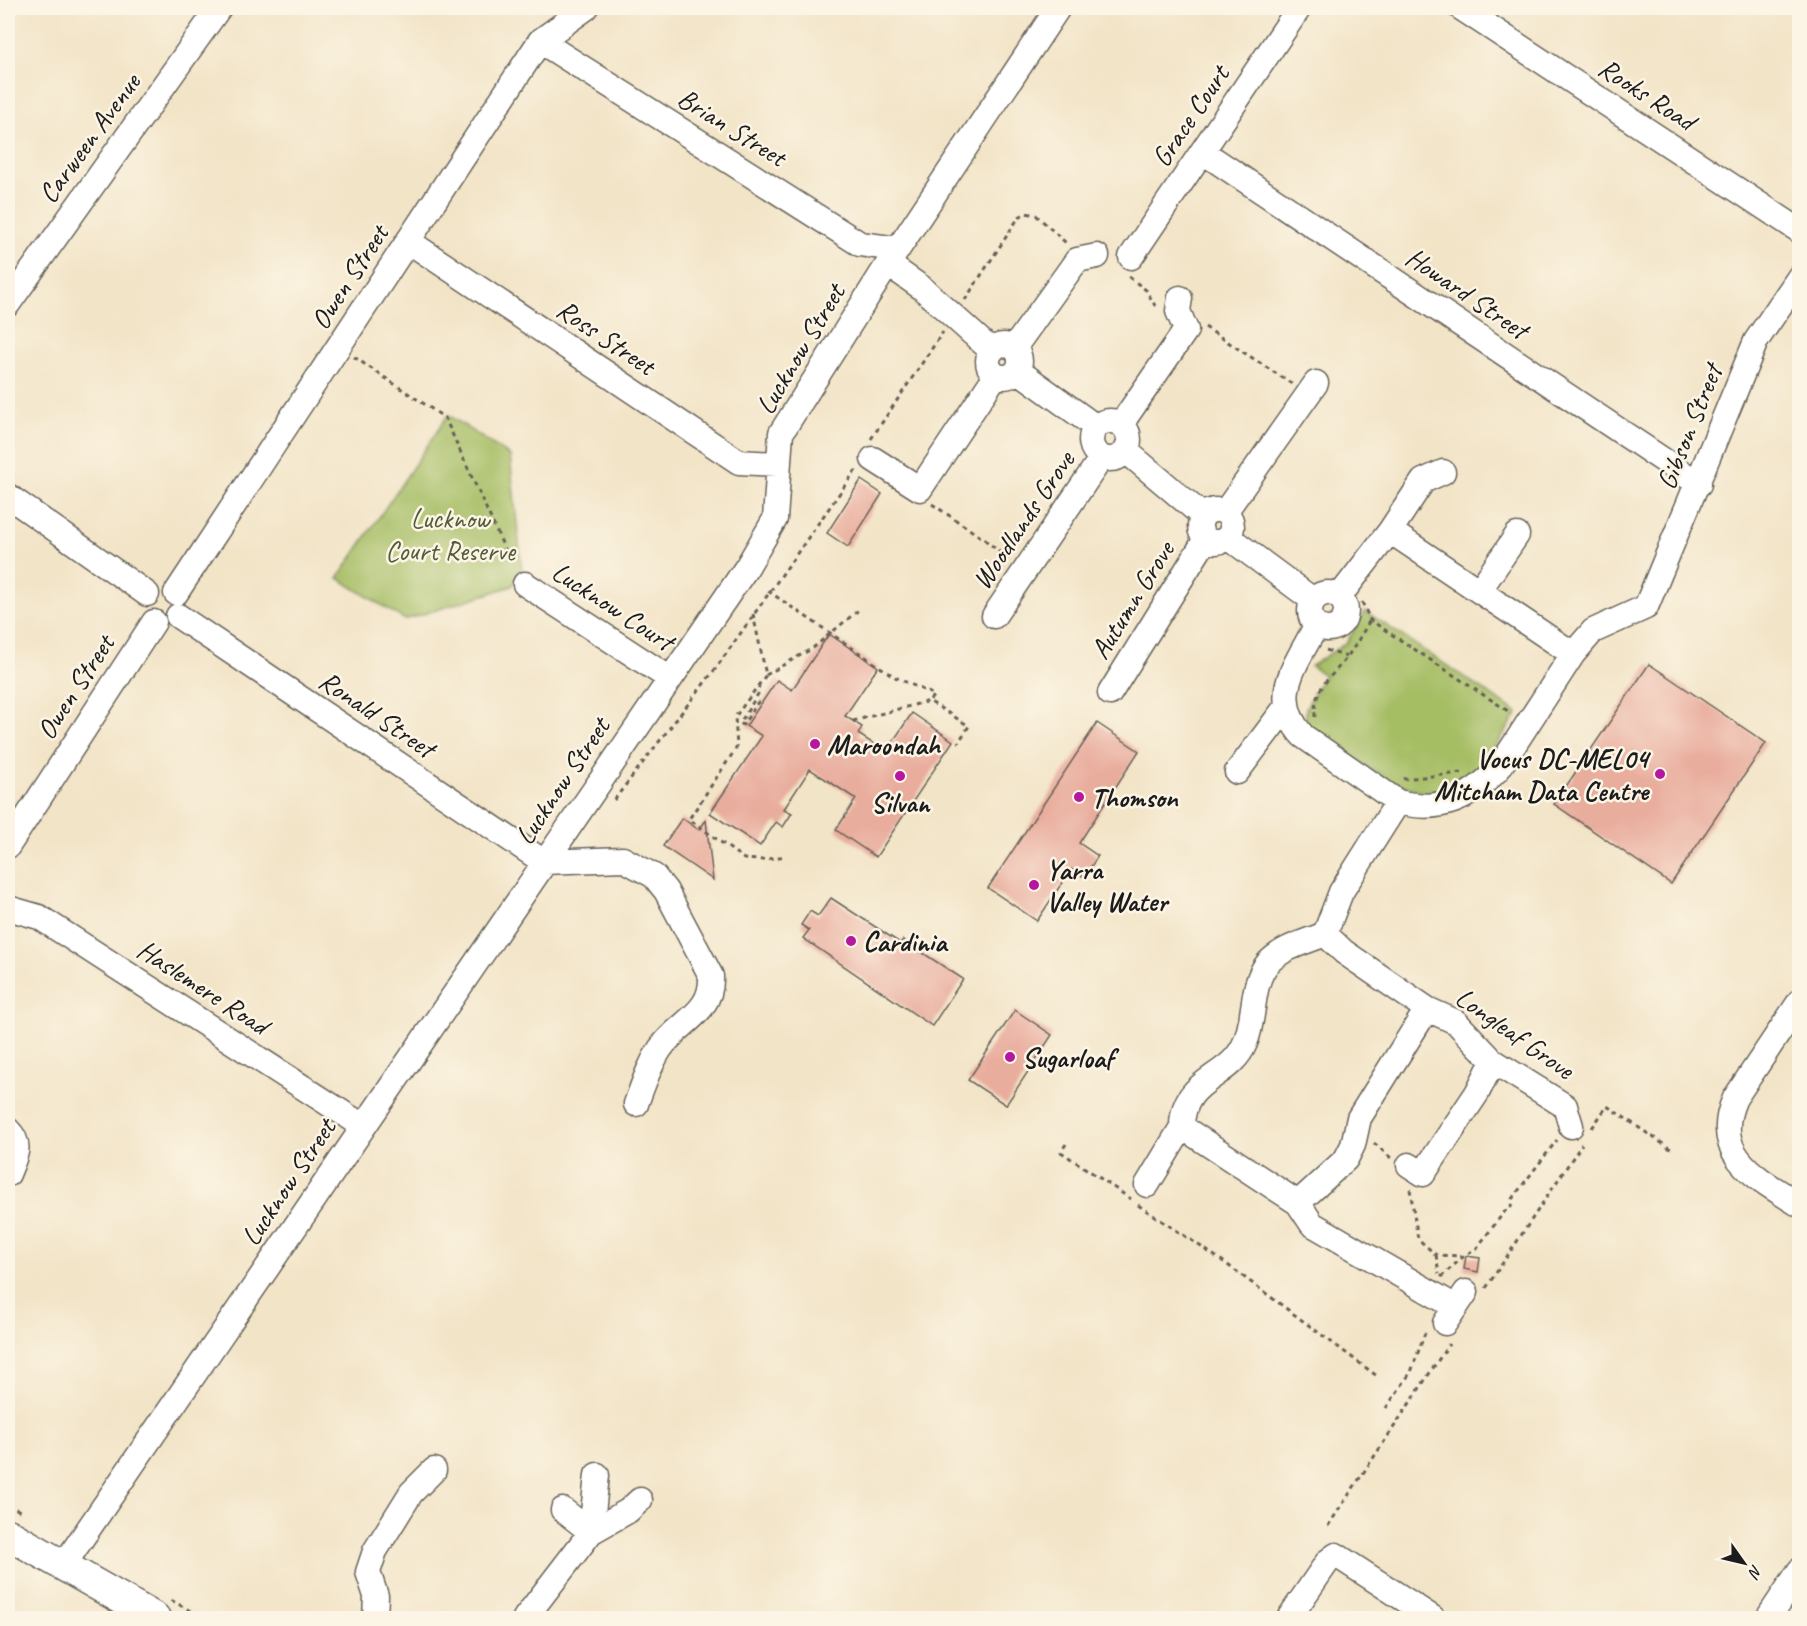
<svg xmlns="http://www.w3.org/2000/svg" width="1807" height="1626" font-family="Caveat,sans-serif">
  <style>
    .green { fill: #a5bd63; stroke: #606c40; stroke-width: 1.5 }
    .building { fill: #e9ad9e }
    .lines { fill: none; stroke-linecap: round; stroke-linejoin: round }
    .minor-casing { stroke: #676258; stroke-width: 27 }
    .major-casing { stroke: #676258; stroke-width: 33 }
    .path { stroke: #676258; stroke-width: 3; stroke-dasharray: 4.5 4.5; stroke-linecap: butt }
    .minor { stroke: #fff; stroke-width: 24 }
    .major { stroke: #fff; stroke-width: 30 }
    .poi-dot { fill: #b5179e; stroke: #fcf5e5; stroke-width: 2 }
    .labels { text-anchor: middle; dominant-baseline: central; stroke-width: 5; stroke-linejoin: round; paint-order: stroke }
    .street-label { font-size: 28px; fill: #1c1c1c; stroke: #fcf5e5 }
    .park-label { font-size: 28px; fill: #535c38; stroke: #fcf5e5 }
    .poi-label { font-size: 28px; font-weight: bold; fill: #1c1c1c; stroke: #fcf5e5; text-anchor: start }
  </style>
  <rect width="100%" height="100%" fill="#fcf5e5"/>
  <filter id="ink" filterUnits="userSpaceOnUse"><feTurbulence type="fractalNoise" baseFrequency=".0167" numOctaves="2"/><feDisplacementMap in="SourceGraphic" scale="12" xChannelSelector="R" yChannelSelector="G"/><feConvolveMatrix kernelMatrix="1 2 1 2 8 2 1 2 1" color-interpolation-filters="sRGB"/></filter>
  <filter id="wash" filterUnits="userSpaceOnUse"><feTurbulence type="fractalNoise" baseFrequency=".008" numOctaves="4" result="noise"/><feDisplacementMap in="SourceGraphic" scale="24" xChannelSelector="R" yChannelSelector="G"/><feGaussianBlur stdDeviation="1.35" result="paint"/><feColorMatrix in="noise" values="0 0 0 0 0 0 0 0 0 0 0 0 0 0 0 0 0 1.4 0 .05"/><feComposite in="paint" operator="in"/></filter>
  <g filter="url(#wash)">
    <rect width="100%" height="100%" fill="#f2e4c7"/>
    <path class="green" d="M448 415 510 456 522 571 512 586 405 620 338 578Z
      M1365 611 1518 713 1475 776 1448 789 1422 792 1386 779 1306 725V708L1324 675 1311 666 1347 642Z"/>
    <g id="blocks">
      <path class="building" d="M861 480 882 494 848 547 827 533Z
        M829 634 878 667 845 716 862 727 858 734 886 752 912 713 953 741 876 857 836 830 856 799 810 769 784 809 792 813 783 827 776 822 760 846 710 813 762 736 746 726 777 680 792 690Z
        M1649 664 1766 743 1671 884 1554 804Z
        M1097 723 1139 751 1079 843 1098 856 1084 877 1071 869 1037 921 988 888Z
        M682 818 699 830 706 820 713 880 663 846Z
        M831 898 900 943 903 940 963 979 932 1026 803 938 809 930 801 925 810 911 818 916Z
        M1015 1010 1052 1035 1006 1105 968 1080Z
        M1466 1256 1480 1258 1478 1272 1464 1269Z"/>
    </g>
  </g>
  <g filter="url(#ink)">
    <use href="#blocks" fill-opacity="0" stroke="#676258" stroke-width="1.5"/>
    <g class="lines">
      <g class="minor-casing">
        <path id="minor" d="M1461 8 1800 231
          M540 41 860 244 898 249
          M1203 152 1699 484
          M408 241 739 462 777 464
          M1131 257 1299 8
          M888 264 922 288 992 351
          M8 304 219 8
          M988 361a16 16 0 1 1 32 0a16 16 0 1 1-32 0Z
          M1014 348 1077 260 1097 256
          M1017 370 1096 427
          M1091 440a19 19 0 1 1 38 0a19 19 0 1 1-38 0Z
          M1121 424 1186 330 1178 311 1180 298
          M1126 451 1203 516
          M873 459 920 489 996 375
          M8 496 147 594
          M1200 526a16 16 0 1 1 32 0a16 16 0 1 1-32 0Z
          M1225 512 1316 383
          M1390 531 1573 654
          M1228 537 1313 600
          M525 584 669 678
          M1479 591 1517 535
          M1310 611a18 18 0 1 1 36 0a18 18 0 1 1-36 0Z
          M176 593 540 41 586 8
          M1339 597 1390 531 1423 481 1443 472
          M178 616 544 862 623 859 654 876 666 891 711 976C713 1014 679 1021 660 1049 649 1066 643 1085 636 1104
          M994 616 1102 457
          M1316 626C1296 665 1268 697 1303 736L1398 802C1441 813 1470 799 1499 768L1573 654 1593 631 1646 607 1756 341 1800 276
          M1110 693 1206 539
          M1237 772 1286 707
          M1398 802 1341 892 1325 934C1306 942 1283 947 1268 963 1250 984 1256 1018 1245 1043 1230 1080 1182 1077 1182 1127L1298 1203 1346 1159 1353 1145 1359 1118 1427 1009
          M8 846 154 622
          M8 908 39 917 363 1126
          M1325 934 1344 952 1427 1009 1456 1022 1493 1061 1565 1106 1571 1126
          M1800 1001 1735 1098C1709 1156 1759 1179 1800 1205
          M8 1130C23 1145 15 1156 8 1174
          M1409 1165 1423 1174 1477 1093 1493 1061
          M1147 1185 1182 1127
          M1298 1203 1312 1224 1447 1302
          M1445 1323 1466 1292
          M563 1510 591 1532
          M591 1532 597 1475
          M63 1566 747 567 775 519 781 433 888 264 1058 8
          M375 1618 376 1596 368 1572 375 1551 411 1493 434 1470
          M525 1618 591 1532 628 1511 640 1500
          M1289 1618 1328 1561 1336 1555 1433 1618
          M1768 1618 1800 1570"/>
      </g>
      <g class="major-casing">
        <path id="major" d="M8 1534 155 1618"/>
      </g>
      <path class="path" d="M1129 277 1146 290 1157 309
        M965 300 1019 217 1026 213 1036 215 1066 243
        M1205 327 1292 384
        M354 357 445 418 511 563
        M871 439 943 332
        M932 504 984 539 1009 560
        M768 591 895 677 934 695 929 701 969 726 958 743
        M1362 602 1370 620 1511 713
        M753 614 766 675 735 717 737 747 689 819 744 859 760 860 786 856
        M1326 650 1347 657
        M766 675 813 648 861 608
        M759 684 758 694 740 723 743 725 758 702H762
        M1315 717C1314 685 1330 680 1347 657 1356 645 1363 632 1370 620
        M853 721 929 701
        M1403 779 1462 773
        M614 800 716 668 856 470
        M1592 1128 1607 1106 1672 1150
        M1374 1143 1392 1159
        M1066 1144 1061 1152 1131 1199
        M1410 1189 1418 1239 1436 1255 1462 1256
        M1138 1205 1221 1260 1377 1376
        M1436 1255 1439 1274
        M1441 1277 1464 1256 1476 1249 1505 1211 1511 1207 1512 1199 1557 1140
        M1486 1288 1582 1144
        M1386 1408 1411 1372 1426 1330
        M8 1504 23 1513
        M1328 1526 1449 1344
        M171 1600 203 1618"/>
      <use href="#minor" class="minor"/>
      <use href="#major" class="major"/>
    </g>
  </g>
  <g class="poi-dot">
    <circle cx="815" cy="744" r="6"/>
    <circle cx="1660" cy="774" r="6"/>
    <circle cx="900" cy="776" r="6"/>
    <circle cx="1079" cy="797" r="6"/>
    <circle cx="1034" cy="885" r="6"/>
    <circle cx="851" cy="941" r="6"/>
    <circle cx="1010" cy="1057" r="6"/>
  </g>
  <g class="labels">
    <g class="street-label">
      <text transform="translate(1647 94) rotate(33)">Rooks Road</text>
      <text transform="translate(1190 116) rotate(-56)">Grace Court</text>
      <text transform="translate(732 127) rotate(32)">Brian Street</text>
      <text transform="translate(89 138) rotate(-54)">Carween Avenue</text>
      <text transform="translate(349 277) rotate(-57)">Owen Street</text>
      <text transform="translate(1467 293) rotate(34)">Howard Street</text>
      <text transform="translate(606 337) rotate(34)">Ross Street</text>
      <text transform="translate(800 349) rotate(-59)">Lucknow Street</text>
      <text transform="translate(1689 427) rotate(-68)">Gibson Street</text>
      <text transform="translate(1023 520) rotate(-56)">Woodlands Grove</text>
      <text transform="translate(1132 600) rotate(-58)">Autumn Grove</text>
      <text transform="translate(613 606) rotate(33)">Lucknow Court</text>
      <text transform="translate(75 687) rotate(-57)">Owen Street</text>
      <text transform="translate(377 714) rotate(34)">Ronald Street</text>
      <text transform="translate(562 781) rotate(-56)">Lucknow Street</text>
      <text transform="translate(203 987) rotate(33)">Haslemere Road</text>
      <text transform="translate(1515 1033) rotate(35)">Longleaf Grove</text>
      <text transform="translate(288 1182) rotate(-56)">Lucknow Street</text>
    </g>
    <g class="park-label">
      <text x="450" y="518">Lucknow<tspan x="450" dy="32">Court Reserve</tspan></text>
    </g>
    <g class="poi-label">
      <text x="827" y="744">Maroondah</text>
      <text x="1648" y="758" text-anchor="end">Vocus DC-MEL04<tspan x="1648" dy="32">Mitcham Data Centre</tspan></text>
      <text x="1091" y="797">Thomson</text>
      <text x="900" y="802" text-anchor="middle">Silvan</text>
      <text x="1046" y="869">Yarra<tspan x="1046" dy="32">Valley Water</tspan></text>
      <text x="863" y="941">Cardinia</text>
      <text x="1022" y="1057">Sugarloaf</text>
    </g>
  </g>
  <rect width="1807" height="1626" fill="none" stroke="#fcf5e5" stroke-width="30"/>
  <g transform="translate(1744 1563) rotate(124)" stroke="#fcf5e5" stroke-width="4.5" paint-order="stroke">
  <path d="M0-4.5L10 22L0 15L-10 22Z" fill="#1c1c1c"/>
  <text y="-9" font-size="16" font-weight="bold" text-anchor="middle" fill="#1c1c1c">N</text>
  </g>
</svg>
